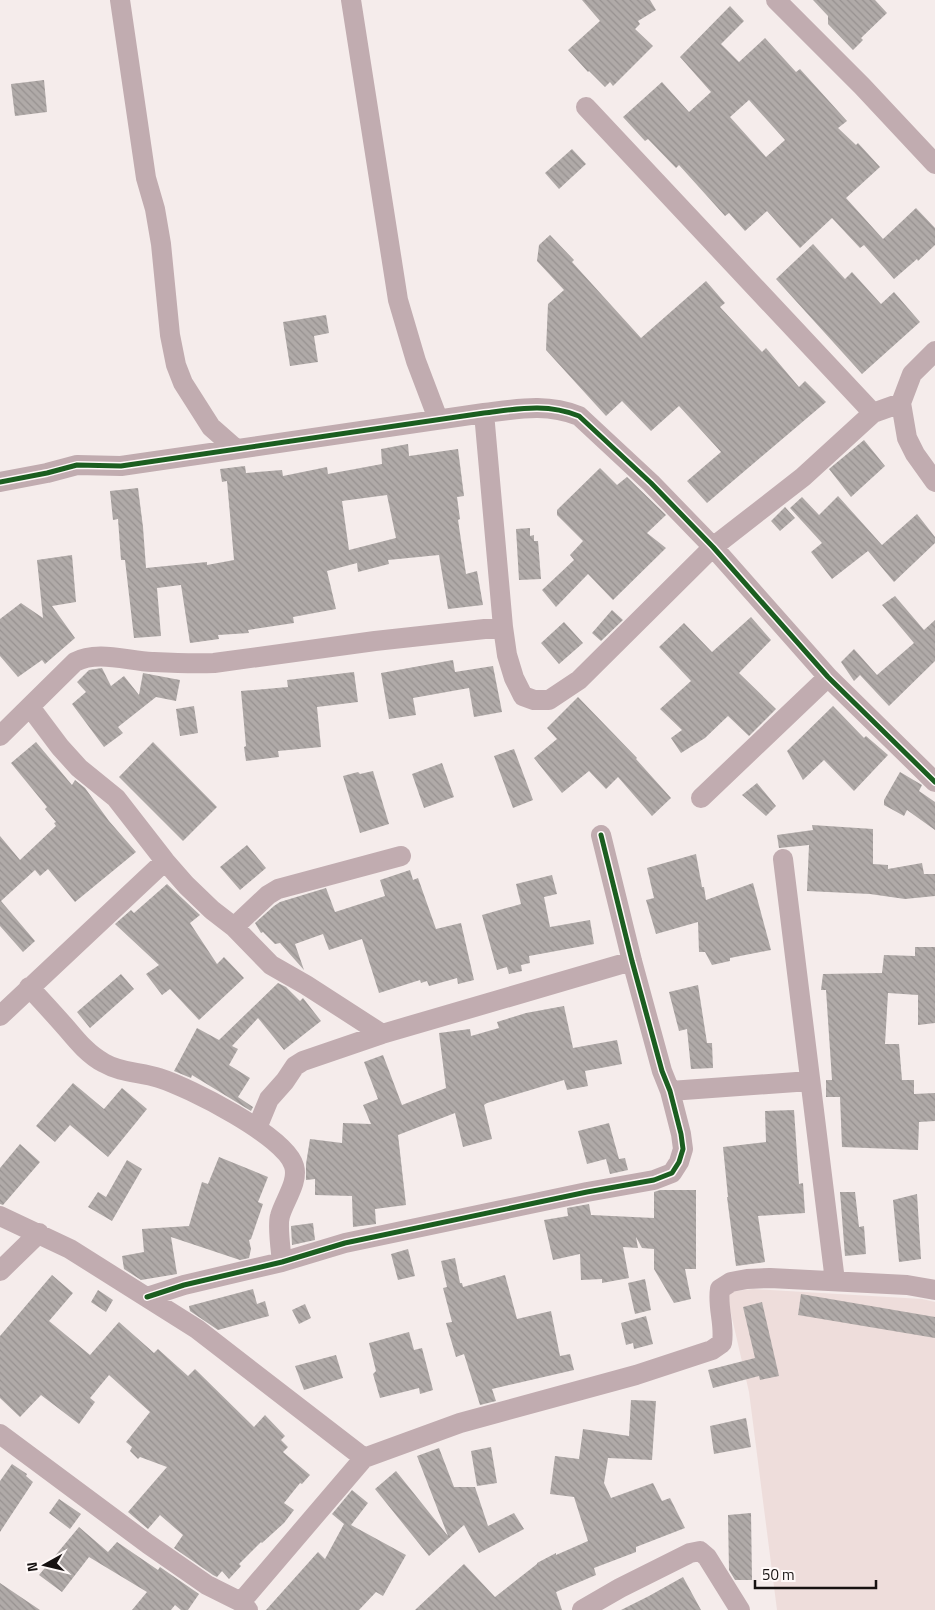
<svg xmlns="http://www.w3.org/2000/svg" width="935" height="1610" font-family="'Titillium Web',sans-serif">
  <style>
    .built { fill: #eedddb }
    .building { fill: url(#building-back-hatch); fill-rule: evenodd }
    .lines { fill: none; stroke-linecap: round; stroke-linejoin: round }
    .minor { stroke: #c1acb0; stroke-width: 20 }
    .cycleway-casing { stroke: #fff9f8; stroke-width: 8 }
    .cycleway { stroke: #1b5e20; stroke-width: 5 }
  </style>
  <defs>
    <pattern id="building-back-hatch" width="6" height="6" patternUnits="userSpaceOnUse" patternTransform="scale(1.25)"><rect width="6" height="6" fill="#b0aaa8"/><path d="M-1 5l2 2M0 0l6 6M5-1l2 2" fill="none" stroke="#979190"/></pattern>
  </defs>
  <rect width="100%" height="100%" fill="#f5eceb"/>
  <path class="built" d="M753 1289 922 1299 935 1302V1610H777L749 1392 726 1292Z"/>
  <path class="building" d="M582 0H650L656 10 638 21 640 24 635 29 653 46 613 86 610 82 605 87 589 71 588 72 568 50 600 21Z
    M813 0H875L887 13 861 38 863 40 853 50 828 24V16Z
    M730 6 744 21 721 44 739 62 765 38 796 72 800 69 847 121 838 128 856 145 858 143 880 167 846 198 883 239 916 208 935 228V245L918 261 917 259 894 279 864 245 860 248 832 218 800 248 767 211 745 231 729 213 725 216 679 165 676 168 648 139 645 141 623 117 662 82 689 112 711 92 680 57ZM749 100 785 140 766 157 730 117Z
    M44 80 47 112 15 116 11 84Z
    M572 149 586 164 559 189 545 173Z
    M550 235 574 260 572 262 641 338 706 281 725 303 720 307 762 352 766 348 799 387 805 381 826 402 707 503 687 481 721 452 679 406 651 431 622 401 606 416 546 350 548 304 564 290 537 261 539 245Z
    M813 244 845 279 852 272 881 304 894 292 920 322 862 374 776 279Z
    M326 315 329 333 314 336 318 362 290 366 283 322Z
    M864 440 885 466 851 497 829 469Z
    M408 444 409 456 458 449 464 496 457 497 460 519 458 520 466 574 477 571 483 605 448 609 439 555 388 560 389 564 358 572 357 563 327 571 336 609 293 617 294 623 248 630 249 633 218 635 219 639 190 643 181 585 157 588 161 636 134 638 125 560H121L118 519 113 520 110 491 138 488 143 527 146 568 207 562V565L234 560 227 481 222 482 220 469 245 466 246 473 282 470 283 476 327 467 328 474 382 464 381 449ZM387 495 396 538 349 550 342 501Z
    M600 468 617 485 627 477 666 515 647 533 666 548 613 600 588 574 556 607 542 590 574 560 570 555 583 541 557 515V510Z
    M838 496 882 545 917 514 935 537V543L894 582 868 551 832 579 811 552 822 543 790 508 802 497 819 515Z
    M785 507 795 518 780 531 771 521Z
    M530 528V536L534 535V541H538L541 579 519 580 516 529Z
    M72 555 76 602 52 606 75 638 45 664 42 660 18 677 0 656V619L21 603 43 618 37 560Z
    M895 596 924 630 935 620V661L889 706 860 675 854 681 841 662 854 649 877 675 914 643 882 605Z
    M612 610 623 620 601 641 592 633Z
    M751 617 771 640 739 673 776 709 749 736 728 716 705 738 681 753 671 738 682 730 660 709 691 681 659 647 684 623 712 652Z
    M564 622 583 643 559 664 541 643Z
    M453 660 455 672 493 666 502 712 474 717 469 688 413 698 416 715 389 719 381 673Z
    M102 668 111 686 124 676 139 695 143 673 180 680 176 701 156 697 118 727 123 733 104 747 72 704 86 692 77 682 89 670Z
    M354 672 358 702 317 707 321 747 278 751 279 757 246 761 244 747 246 746 241 691 288 687 287 680Z
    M578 697 637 758 636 759 671 798 652 816 618 777 606 789 589 771 562 793 534 758 557 739 547 728Z
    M194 706 198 733 180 736 176 709Z
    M833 706 864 738 866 736 888 755 854 791 824 760 803 780 787 751Z
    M36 742 72 785 75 780 85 788 109 821 136 852 75 902 48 869 40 876 35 870 1 901 35 941 23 952 0 926V836L20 860 56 826 54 823 56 822 45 809 47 807 11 763Z
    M153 742 217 807 183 841 119 777Z
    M514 749 533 800 513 808 494 756Z
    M442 763 454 797 424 808 412 774Z
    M373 771 389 824 360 833 343 776 358 772 360 774Z
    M900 772 922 785 919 791 935 802V830L907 810 904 816 884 805V800Z
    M757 783 776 806 766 816 742 795Z
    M812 825 873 829V864L888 865V869L922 863 924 874H935V896L905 899 870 894 807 891 809 845 779 848 777 835 813 830Z
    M247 845 266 868 240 890 220 867Z
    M696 854 702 887H704L706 900 753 883 771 950 730 958V961L712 965 705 952H699L698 922 656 934 646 900 654 898 647 868Z
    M410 870 413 880 418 878 436 929 461 923 474 980 458 984 457 978 429 986 427 981 421 983 420 980 379 993 362 939 329 950 323 934 295 944 304 970 280 943 275 944 263 932 261 933 255 923 274 906 280 902 326 888 335 912 385 896 380 880Z
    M552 875 557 894 544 897 550 927 590 920 594 944 529 956 530 963 521 965 522 971 509 974 507 967 497 970 482 915 521 904 516 884Z
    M167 884 200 915 190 923 217 964 224 957 244 978 199 1020 170 989 162 995 146 974 159 965 115 924 131 910 134 913Z
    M915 947H935V1023L918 1025V995L888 993 885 1044H899L902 1080H914V1094L935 1093V1121L919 1122 918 1150 842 1147 840 1097H826V1080H832L826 990H821L823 974 882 973 884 955 915 956Z
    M121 974 134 989 90 1028 77 1012Z
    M278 983 286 987 300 1001 303 998 321 1021 284 1050 258 1018 232 1046 238 1049 229 1065 250 1078 238 1097 253 1107 251 1111 192 1075 191 1078 174 1071 197 1028 219 1040Z
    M698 985 707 1043H712L713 1068 691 1069 687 1029 679 1031 669 992Z
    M564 1006 573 1048 617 1040 622 1064 585 1071 588 1086 567 1090 564 1080 487 1103 484 1105 492 1139 463 1147 455 1113 398 1135 406 1205 375 1209 376 1224 353 1227 352 1196 315 1195V1179L306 1180V1164L310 1139 342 1143 343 1123 371 1124 363 1105 378 1099 364 1062 383 1055 402 1105 446 1088 439 1033 470 1029 471 1036 499 1028 497 1022 526 1013Z
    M73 1083 104 1109 122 1088 147 1109 108 1157 70 1125 55 1142 36 1126Z
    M794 1110 799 1184 803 1183 805 1213 758 1216 765 1262 736 1266 727 1197H728L723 1147 766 1142 765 1111Z
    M609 1123 619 1159 625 1158 628 1170 610 1174 606 1159 587 1164 578 1131Z
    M20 1144 40 1162 3 1205 0 1204V1168Z
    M219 1157 268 1177 258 1202 263 1204 251 1239 249 1240 251 1249 249 1258 240 1260 171 1237 177 1274 141 1280 124 1269 122 1256 144 1252 142 1229 189 1226 202 1182 208 1184Z
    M127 1160 142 1169 112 1221 88 1207 98 1192 106 1197Z
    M660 1190H696V1269H685L691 1299 674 1303 654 1269V1249L642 1248 636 1237 638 1248 623 1247 629 1278 602 1283V1279L581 1280 580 1254 553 1260 544 1220 568 1216 567 1208 589 1204 591 1215 654 1218V1192Z
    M840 1192H855L859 1227 864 1226 866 1254 845 1256Z
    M917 1194 921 1259 899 1262 893 1200Z
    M313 1223 315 1240 292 1245 291 1226Z
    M408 1249 415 1276 398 1280 391 1254Z
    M455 1258 460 1283H462L463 1287 505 1275 517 1319 551 1311 560 1356 570 1354 574 1370 492 1389 496 1401 480 1405 464 1354 456 1357 446 1323 452 1322 443 1288 447 1287 441 1261Z
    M52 1275 73 1293 49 1321 90 1355 119 1322 154 1353 158 1349 188 1376 195 1369 254 1427 265 1415 285 1436 281 1440 288 1447 283 1452 310 1475 302 1484 300 1483 284 1503 294 1510 284 1523 262 1543 261 1542 239 1564 241 1566 229 1579 222 1571 217 1577 213 1575 174 1548 183 1535 160 1515 148 1529 128 1512 167 1467 140 1457 138 1459 130 1451 132 1447 126 1442 150 1412 109 1375 90 1398 95 1402 79 1424 41 1395 20 1417 0 1398V1336Z
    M645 1279 651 1310 635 1314 628 1283Z
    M253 1289 257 1304 265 1301 269 1316 218 1330 190 1311 189 1306Z
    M98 1290 113 1300 106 1312 91 1302Z
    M801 1294 935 1317V1338L798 1315Z
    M762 1302 779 1376 760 1380 759 1376 713 1388 708 1370 755 1358 743 1307Z
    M305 1304 311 1318 299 1324 292 1310Z
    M646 1316 653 1344 634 1349 633 1343 626 1345 621 1323Z
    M409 1332 414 1350 422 1348 433 1390 420 1394 419 1388 380 1398 373 1374 376 1371 369 1343Z
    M336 1355 343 1378 304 1390 295 1366Z
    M631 1400 656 1401 652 1460 608 1458 604 1483 611 1498 653 1483 662 1501 670 1498 685 1528 636 1547V1552L594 1568 596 1575 556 1592 562 1610H415L464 1564 495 1597 537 1564V1563L556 1553V1555L588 1541 574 1497 550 1494 555 1456 579 1459 583 1429 629 1436Z
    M746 1418 751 1447 714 1454 710 1426Z
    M491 1447 497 1483 477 1486 471 1451Z
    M439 1448 454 1487H475L488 1526 514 1513 524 1529 479 1553 464 1525 429 1556 375 1489 396 1471 448 1536 417 1456Z
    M12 1464 27 1474 26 1476 33 1482 0 1532V1481Z
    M352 1490 368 1503 351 1525 406 1555 383 1596 376 1592 359 1610H266L318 1552 325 1559 344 1524 332 1514Z
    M59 1499 81 1514 70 1529 49 1513Z
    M751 1513 752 1580H735L729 1570 728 1515Z
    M79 1527 108 1552 117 1542 158 1570 160 1567 199 1594 188 1610H181L175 1605 171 1610H132L147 1592 89 1557 62 1592 39 1575Z
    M683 1577 701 1610H621L649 1596Z
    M0 1583 40 1610H0Z"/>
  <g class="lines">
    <path class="minor" d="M120 0 146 178 155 209 161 244 170 335 176 365 183 383 211 427 236 449
      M351 0 398 300 416 361 438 419
      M776 0 862 86 935 164
      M586 107 873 413
      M935 351 912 374 901 403 907 438 915 454 935 482
      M484 413 503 627 507 655 514 678 523 696 534 700H549L579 680 713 547 803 477 873 413 901 403
      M0 482 47 473 77 465 121 466 484 413C518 409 546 403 579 416L651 483 713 547 828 677 935 782
      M30 707 60 747 79 768 116 798 165 861 186 885 212 910 234 927 271 965 306 985 382 1034
      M0 736 75 662C97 650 128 661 152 662 173 663 193 664 214 663L375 641 503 627
      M701 798 828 677
      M783 859 835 1281
      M234 927 268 895 278 889 401 856
      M29 987C42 1001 55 1015 68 1030 78 1042 89 1055 104 1063 121 1073 141 1072 159 1078 188 1087 286 1136 294 1166 299 1182 284 1201 280 1216 277 1226 281 1251 282 1262
      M0 1016 165 861
      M670 1091 810 1081
      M257 1128 269 1099 285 1081 295 1066 303 1061 382 1034 632 961
      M0 1216 70 1249 197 1329 364 1458
      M0 1271 39 1233
      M147 1297 184 1285 282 1262 345 1243 587 1192 654 1180 672 1173 679 1162 683 1149 681 1134 670 1091 662 1071 632 961 601 835
      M0 1434 148 1544 207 1585 241 1602 248 1610
      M241 1602 364 1458 460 1423 636 1375 712 1350 722 1343C725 1324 717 1307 720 1289L731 1282 747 1279 770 1278 907 1285 935 1290
      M582 1610 620 1588 690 1553 700 1551 707 1557 740 1610"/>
    <g class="cycleway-casing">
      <path id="cycleway" d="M0 482 47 473 77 465 121 466 484 413C518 409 546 403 579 416L651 483 713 547 828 677 935 782
        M147 1297 184 1285 282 1262 345 1243 587 1192 654 1180 672 1173 679 1162 683 1149 681 1134 670 1091 662 1071 632 961 601 835"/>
    </g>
    <use href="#cycleway" class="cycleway"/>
  </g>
  <g transform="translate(45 1565) rotate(262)" stroke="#fff9f8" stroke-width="4" paint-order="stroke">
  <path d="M0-4L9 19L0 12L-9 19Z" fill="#171211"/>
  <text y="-8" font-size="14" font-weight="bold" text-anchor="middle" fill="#171211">N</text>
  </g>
  <path d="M755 1580v8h121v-8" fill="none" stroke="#171211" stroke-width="2.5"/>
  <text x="762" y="1580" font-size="15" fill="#171211" stroke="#fff9f8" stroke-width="4" paint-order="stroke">50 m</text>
</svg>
